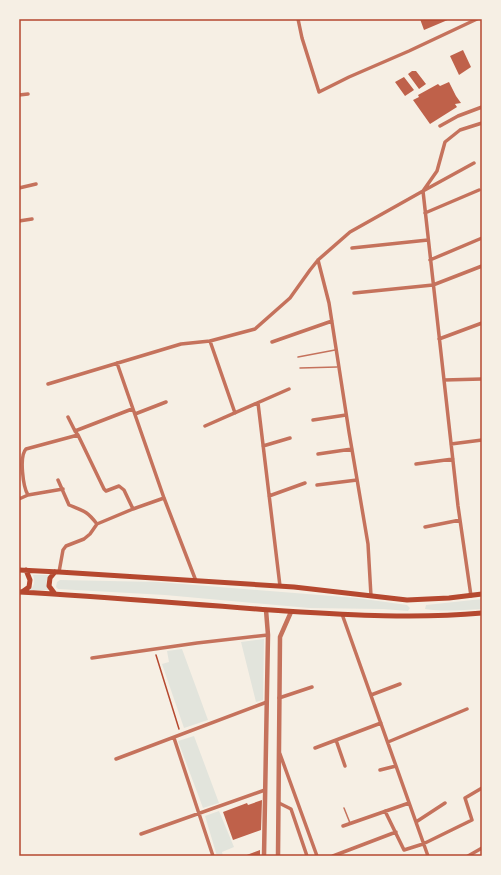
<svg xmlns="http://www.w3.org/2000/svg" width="501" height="875" font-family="'Golos Text',sans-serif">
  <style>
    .green { fill: #e2e4dc }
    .building { fill: #bf614a }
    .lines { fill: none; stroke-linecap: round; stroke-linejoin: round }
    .path { stroke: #b5482f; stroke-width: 1.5 }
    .service { stroke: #c5725c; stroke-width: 1.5 }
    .minor { stroke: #c5725c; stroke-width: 3.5 }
    .tertiary { stroke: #c5725c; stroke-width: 4.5 }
    .secondary { stroke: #b5482f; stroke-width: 5 }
    .neatline { fill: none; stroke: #b5482f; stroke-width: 1.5 }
  </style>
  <rect width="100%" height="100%" fill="#f6efe4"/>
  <path class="green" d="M33 575H50C45 581 46 584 50 590H30C35 585 35 581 33 575Z
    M60 580 158 582 357 598 407 605 410 608 408 611 383 609 309 608 165 595 58 589 56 587 57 582Z
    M482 599V609C463 610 444 612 425 609L426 605Z
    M264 639 263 700 256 702 241 642Z
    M182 649 208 720 184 728 162 664 169 662 167 651Z
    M194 736 219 803 203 808 178 741Z
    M219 811 234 847 222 852 223 856H217L205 816Z"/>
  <path class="building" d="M420 19H450L424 30Z
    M463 50 471 67 459 75 450 56Z
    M412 71H416L426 84 419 89 408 74Z
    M404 77 414 90 405 96 395 82Z
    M449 82 456 96 461 103 455 104 457 107 430 124 413 100 419 97 418 95 438 84 440 86Z
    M262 800 261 830 233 840 223 812 247 803 248 805Z
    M260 850V856H244Z"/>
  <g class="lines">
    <path class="path" d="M156 655 179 729"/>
    <path class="service" d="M298 357 335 350
      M300 368 337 367
      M344 808 350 823"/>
    <path class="minor" d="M298 19 302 38 319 92 349 77 409 51 477 19
      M19 95 28 94
      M440 126 458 116 482 107
      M19 188 36 184
      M425 213 479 190
      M19 221 32 219
      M352 248 428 240
      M318 260 329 303 349 432 368 544 371 596
      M430 260 482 238
      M354 293 433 285 482 266
      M439 339 482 323
      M210 341 235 413
      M272 342 332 321
      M117 363 164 498 196 581
      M444 380 482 379
      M48 384 181 344 210 341 255 329 290 298 310 270 318 260 350 232 423 191 437 171 445 142 460 130 482 123
      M258 403 280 586
      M135 414 166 402
      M68 417 75 431 78 435 104 489 106 491 119 486 124 490 133 509
      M313 420 346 415
      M205 426 289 389
      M75 431 132 409
      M451 444 482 440
      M263 446 290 438
      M318 454 352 449
      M416 464 453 459
      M58 480 69 505C84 511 87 511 97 524L90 534 84 539 66 546 63 550 59 572
      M317 485 357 480
      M63 489 28 495C23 487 19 456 26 449L78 435
      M269 496 305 483
      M19 499 28 495
      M97 524 133 509 164 498
      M425 527 460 520
      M471 596 458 506 423 191 474 163
      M342 614 428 856
      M92 658 197 643 268 635
      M371 695 400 684
      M279 698 312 687
      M174 738 213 856
      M336 740 345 766
      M388 742 467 709
      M315 748 381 723
      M280 754 317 856
      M116 759 267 702
      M380 770 396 766
      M279 803 291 809 307 856
      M385 811 404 850 423 844 472 820 465 798 482 788
      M416 822 445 803
      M343 826 409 803
      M141 834 265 790
      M333 856 396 832
      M468 856 482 848"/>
    <path class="tertiary" d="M264 856 268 635 266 610
      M278 856 280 637 291 612"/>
    <path class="secondary" d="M19 570 59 572 294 587 407 600 449 598 482 594
      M19 592C108 597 197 605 285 611 350 615 417 619 482 613
      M22 592 29 587 30 580 26 570
      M55 594 49 586 50 578 55 572"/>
  </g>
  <rect width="501" height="875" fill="none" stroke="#f6efe4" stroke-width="40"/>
  <rect x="20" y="20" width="461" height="835" class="neatline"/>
</svg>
